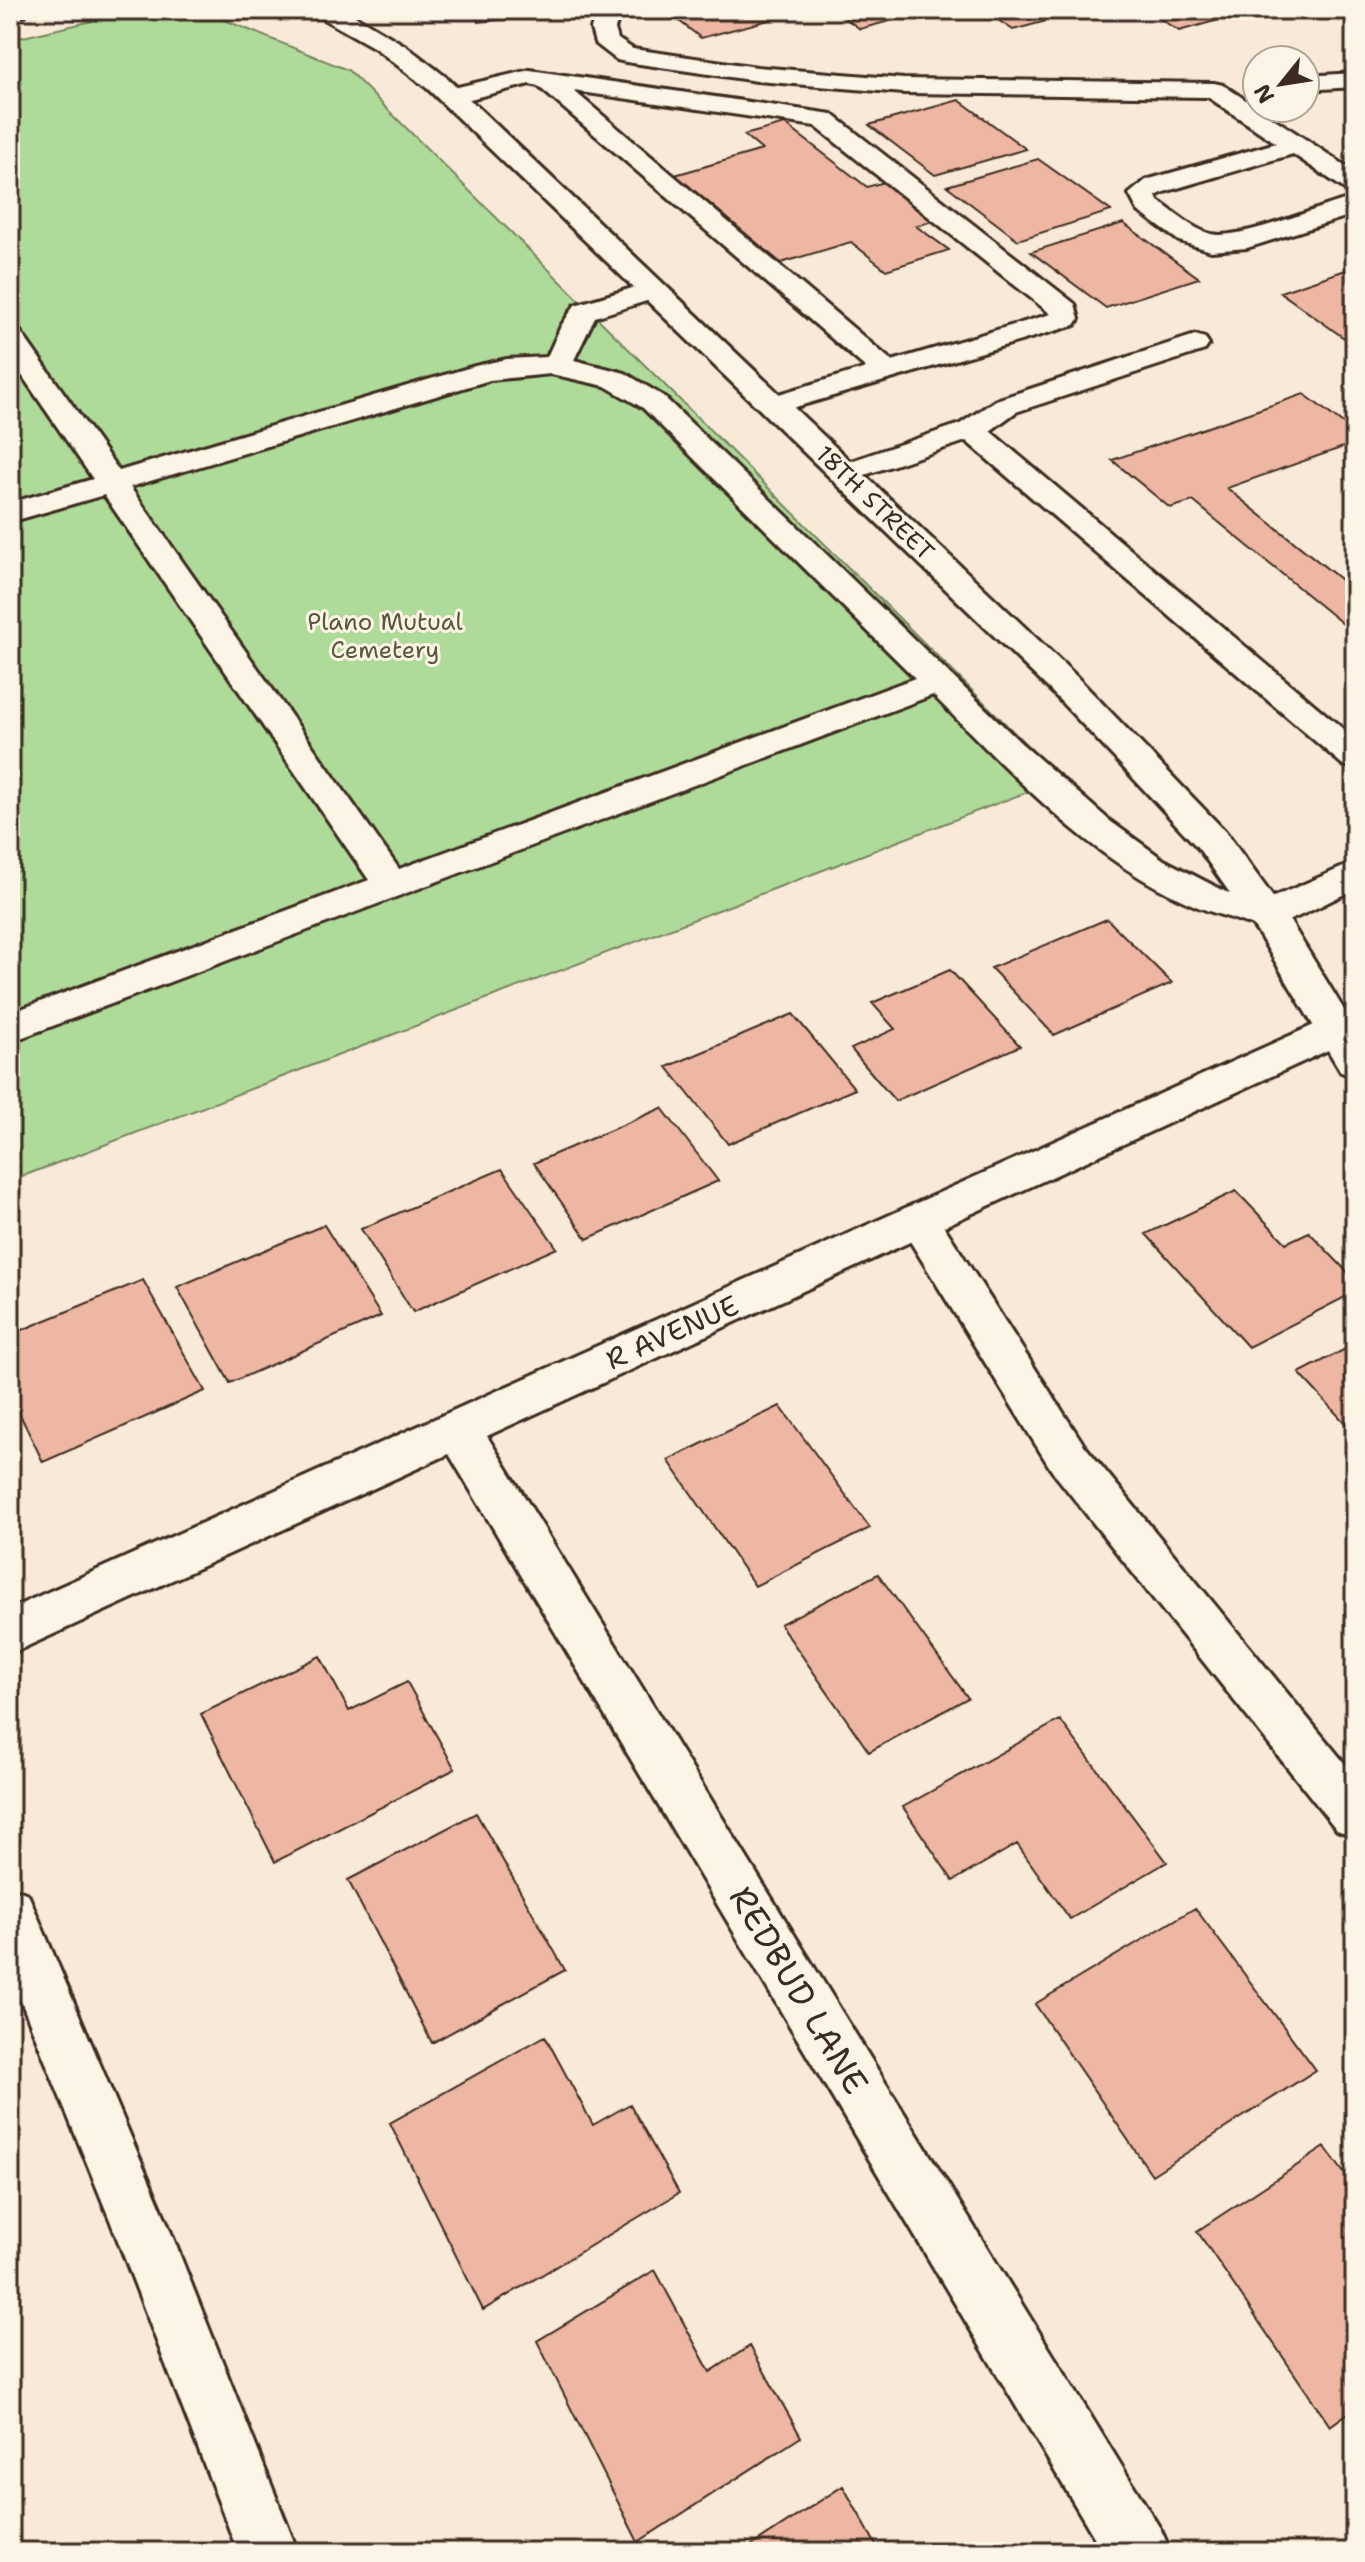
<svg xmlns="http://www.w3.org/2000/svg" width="1365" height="2562" font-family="'Shantell Sans',sans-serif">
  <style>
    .green { fill: #afdb9a; stroke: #75825c; stroke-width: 2 }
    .building { fill: #eeb7a3; stroke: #3b2a1e; stroke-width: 2 }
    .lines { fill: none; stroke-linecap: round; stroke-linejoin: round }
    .service-casing { stroke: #3b2a1e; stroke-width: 6 }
    .minor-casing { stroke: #3b2a1e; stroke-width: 6 }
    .tertiary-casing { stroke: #3b2a1e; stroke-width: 6 }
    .secondary-casing { stroke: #3b2a1e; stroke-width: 6 }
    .service { fill: #fcf5e5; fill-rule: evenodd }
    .minor { fill: #fcf5e5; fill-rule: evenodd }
    .tertiary { fill: #fcf5e5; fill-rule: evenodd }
    .secondary { fill: #fcf5e5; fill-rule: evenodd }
    .labels { text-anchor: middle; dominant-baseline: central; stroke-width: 6; stroke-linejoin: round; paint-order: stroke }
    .far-street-label { font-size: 24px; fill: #3b2a1e; stroke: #fcf5e5 }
    .far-park-label { font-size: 24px; fill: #58563d; stroke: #fcf5e5 }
    .street-label { font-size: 28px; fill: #3b2a1e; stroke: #fcf5e5 }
    .near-street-label { font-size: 34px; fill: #3b2a1e; stroke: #fcf5e5 }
  </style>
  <rect width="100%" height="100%" fill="#f9e9d8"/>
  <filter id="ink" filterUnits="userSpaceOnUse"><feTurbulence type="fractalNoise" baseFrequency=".0125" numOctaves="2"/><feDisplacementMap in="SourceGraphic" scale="16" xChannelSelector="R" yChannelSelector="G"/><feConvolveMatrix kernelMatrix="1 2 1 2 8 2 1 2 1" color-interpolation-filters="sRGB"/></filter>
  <g filter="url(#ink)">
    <path class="green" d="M140 10H200L348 70 1061 779 10 1181V40Z"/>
    <path class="building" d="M473 10H585V11L478 22Z
      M665 10H782L788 15 701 38Z
      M834 10H931L860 29Z
      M983 10H1087L1013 30Z
      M1146 10H1255L1179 31Z
      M1319 10H1355V16L1338 21Z
      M959 100 1026 149 935 175 869 125Z
      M785 124 867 187 892 180 942 218 916 226 949 250 886 270 851 242 781 263 675 175 762 150 744 135Z
      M1038 159 1111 211 1018 240 947 186Z
      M1123 223 1199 278 1106 308 1031 252Z
      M1355 267V334L1344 338 1280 292Z
      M1304 394 1355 433V443L1227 488 1355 591V634L1193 501 1170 508 1112 460Z
      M1107 919 1172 983 1054 1035 991 968Z
      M950 970 1020 1046 895 1101 851 1049 895 1029 872 1003Z
      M793 1014 855 1089 728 1144 667 1067Z
      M662 1108 718 1181 587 1239 534 1163Z
      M502 1169 557 1248 413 1312 361 1229Z
      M1236 1191 1286 1243 1309 1232 1355 1280V1292L1248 1347 1146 1234Z
      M324 1225 381 1316 230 1383 177 1287Z
      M143 1280 205 1391 43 1462 10 1394V1335Z
      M1355 1344V1434L1299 1373Z
      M780 1406 870 1528 755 1586 668 1460Z
      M878 1574 968 1698 869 1752 780 1624Z
      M320 1656 349 1711 407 1682 455 1769 275 1862 201 1714Z
      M1060 1720 1167 1862 1070 1919 1017 1844 953 1881 903 1807Z
      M476 1813 565 1970 432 2043 348 1880Z
      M1195 1908 1316 2070 1152 2175 1035 2004Z
      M545 2036 593 2125 630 2104 679 2193 483 2310 390 2123Z
      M1325 2147 1355 2188V2408L1330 2426 1197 2231Z
      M655 2270 710 2372 750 2346 801 2437 638 2542 537 2341Z
      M843 2486 880 2552H742Z"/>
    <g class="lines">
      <g class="service-casing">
        <path id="service" d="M597 10H621L615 29 618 39 633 49 757 67 904 79 1214 83 1223 85 1355 172V192L1346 190 1293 154 1164 192 1156 196 1158 201C1174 212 1192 229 1211 234 1241 241 1321 205 1355 197V214L1247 248 1211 251 1179 241 1138 211 1129 194 1146 180 1276 143 1208 97 904 93 757 81 626 62 617 60 595 43 591 29Z
          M530 70 832 114 1075 304 1079 319 1075 325 782 411 772 414 762 411 757 405 762 399 866 368 538 86 530 84 450 104 441 101 437 96 441 91ZM574 91 815 126 1051 314 892 361Z
          M1355 73V87L1305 90V76Z
          M653 282 663 284 667 290 663 296 595 317 574 360 625 373 663 396 1021 743 1110 821 1164 860 1226 892 1262 902 1355 862V889C1335 898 1285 926 1266 927 1255 928 1241 921 1231 918 1113 886 1017 779 933 695L10 1042V1013L369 880 104 495 10 522V503L93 479 10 358V328L20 331 119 471 475 366 507 359 547 357 561 326 575 305ZM551 374 605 386 643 408 915 678 399 869 130 487 490 380Z
          M1195 335 1205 338 1209 344 1205 350 1016 412 990 431 1355 739V768L1343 765 966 441 844 482 833 479 829 473 833 467 960 424 996 400Z
          M918 1204 933 1209 1084 1445 1355 1776V1837L1337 1830 1052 1471 897 1220 903 1209Z
          M10 1887 28 1894 166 2220 298 2552H238L110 2220 10 1974Z"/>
      </g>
      <g class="minor-casing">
        <path id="minor" d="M1334 1016 1348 1021 1354 1031 1348 1041 487 1436 1161 2530 1171 2552H1103L449 1454 10 1654V1609Z"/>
      </g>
      <g class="tertiary-casing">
        <path id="tertiary" d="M313 10 350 13 406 46 446 77 1075 675 1225 831 1288 918 1355 1028V1077L1341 1072 1260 936 1199 849 1122 766 1051 691 428 89 375 48 316 15Z"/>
      </g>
      <g class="secondary-casing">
        <path id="secondary" d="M10 10H28L25 15 10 18Z"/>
      </g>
      <use href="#service" class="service"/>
      <use href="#minor" class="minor"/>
      <use href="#tertiary" class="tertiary"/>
      <use href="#secondary" class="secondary"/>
    </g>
  </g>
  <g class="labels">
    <g class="far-street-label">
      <text transform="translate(875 503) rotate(44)">18TH STREET</text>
    </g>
    <g class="far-park-label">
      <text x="385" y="622">Plano Mutual<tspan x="385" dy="28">Cemetery</tspan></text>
    </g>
    <g class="street-label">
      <text transform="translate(672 1332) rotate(-24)">R AVENUE</text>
    </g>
    <g class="near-street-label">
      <text transform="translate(799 1990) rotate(59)">REDBUD LANE</text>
    </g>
  </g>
  <rect width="1365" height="2562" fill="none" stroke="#fcf5e5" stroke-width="40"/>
  <rect x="20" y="20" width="1325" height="2522" fill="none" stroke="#3b2a1e" stroke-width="3" filter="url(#ink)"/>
  <g transform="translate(1281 84) rotate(240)"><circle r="38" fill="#fcf5e5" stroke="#afa495" stroke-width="2"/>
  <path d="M0-6L14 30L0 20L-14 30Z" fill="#3b2a1e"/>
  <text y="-12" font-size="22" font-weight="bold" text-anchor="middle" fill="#3b2a1e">N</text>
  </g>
</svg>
